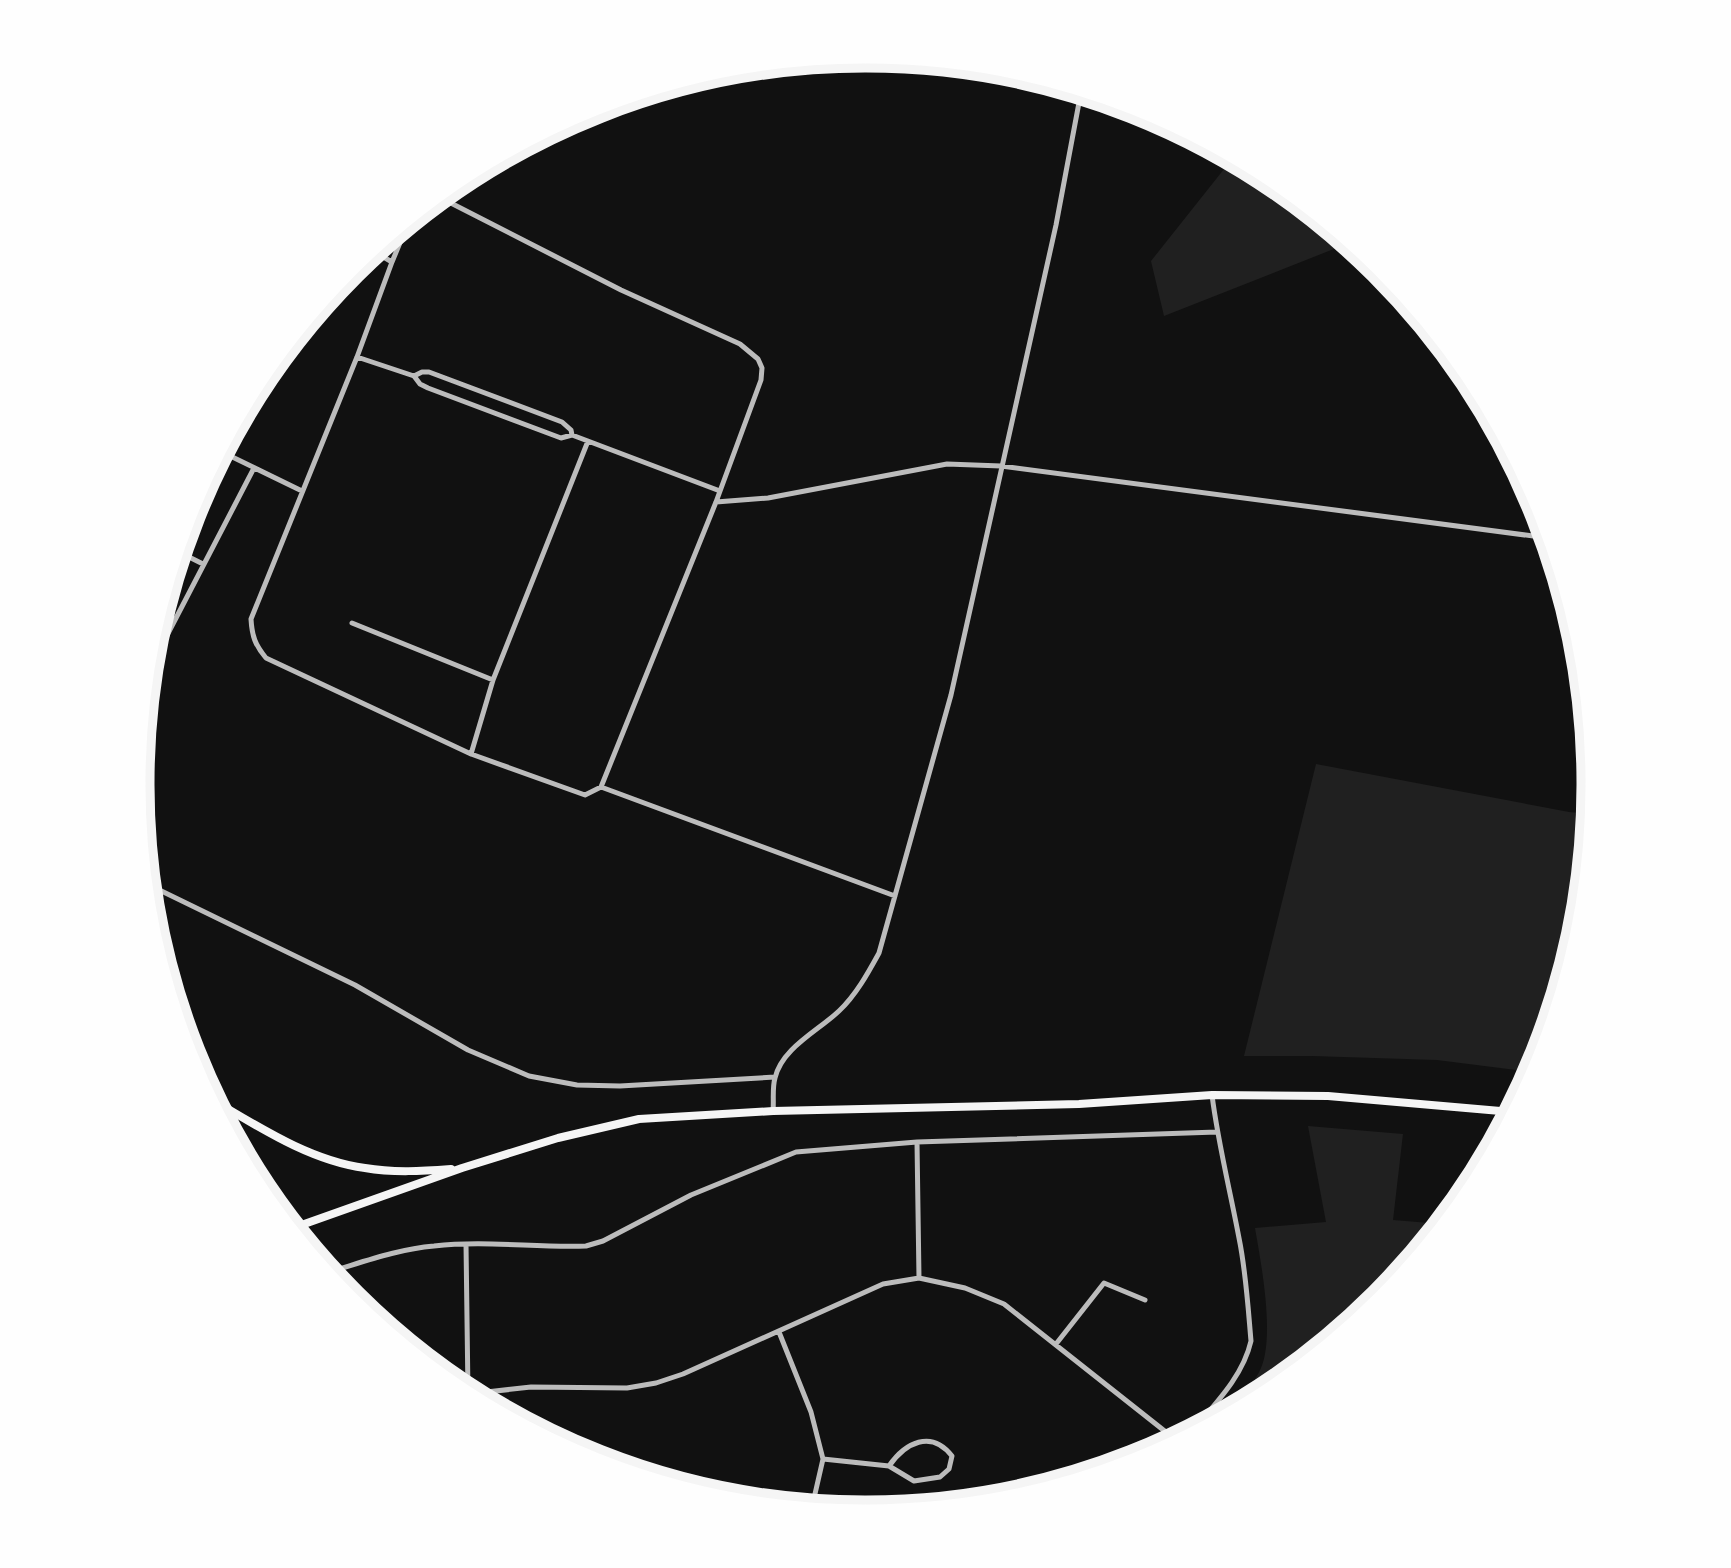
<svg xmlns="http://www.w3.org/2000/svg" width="1731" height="1568" font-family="'Varela Round',sans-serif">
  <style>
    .green { fill: #202020 }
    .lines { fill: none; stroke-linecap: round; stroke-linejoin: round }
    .minor { stroke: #bcbcbc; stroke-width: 5 }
    .secondary { stroke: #f5f5f5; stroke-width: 7 }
    .trunk { stroke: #f5f5f5; stroke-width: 8 }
    .rim { fill: none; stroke: #f5f5f5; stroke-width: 9 }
  </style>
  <rect width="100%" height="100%" fill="#111"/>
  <path class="green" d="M1232 159 1270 179 1349 243 1164 316 1151 261Z
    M1316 764 1569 812 1591 814 1579 926 1538 1063 1533 1072 1437 1060 1312 1056H1244Z
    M1308 1126 1403 1134 1393 1220 1442 1224 1380 1299 1270 1390 1234 1408C1243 1395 1255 1382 1261 1368 1275 1335 1261 1263 1255 1228L1326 1222Z"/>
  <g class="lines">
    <path class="minor" d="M439 197 621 290 740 344 758 359 762 368 761 380 716 502 601 787
      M409 221 392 262 357 357 251 619C252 636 255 645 266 658L471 754 585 795 601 787 895 896
      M373 251 392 262
      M357 357 414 376 420 384 428 388 561 438 572 435 720 491
      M414 376 422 372H429L562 422 571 430 572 435
      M222 452 302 491
      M716 502 768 498 947 464 1001 466 1548 538
      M179 552 203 564
      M352 623 493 680
      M149 670 254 468
      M471 754 493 680 588 441
      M147 884 355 985 468 1050 529 1076 577 1085 620 1086 775 1077
      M773 1111C774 1101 772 1088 775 1078 782 1048 818 1031 839 1011 856 995 868 973 879 953L951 695 1056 225 1081 92
      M917 1142 919 1278
      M466 1244 468 1393
      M329 1272C363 1262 398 1249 434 1246 485 1240 536 1248 586 1246L603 1241 691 1195 796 1152 917 1142 1217 1132
      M779 1332 811 1412 823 1459 812 1507
      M1056 1344 1104 1283 1145 1300
      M469 1394 531 1387 627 1388 656 1383 683 1374 883 1284 919 1278 965 1288 1004 1304 1176 1440
      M1193 1430C1216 1403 1243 1376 1251 1341 1248 1307 1246 1272 1239 1238 1230 1190 1218 1143 1212 1095
      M823 1459 889 1466 914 1481 940 1477 949 1469 952 1456C931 1429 905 1443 889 1466"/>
    <path class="secondary" d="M213 1100C232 1111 239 1142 246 1162"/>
    <path class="trunk" d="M218 1103C262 1129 312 1161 365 1168 394 1173 423 1171 451 1169
      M293 1228 462 1168 558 1138 639 1119 773 1111 1079 1104 1212 1095 1328 1096 1512 1112"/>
  </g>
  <path d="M0 0H1731V1568H0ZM865 68H866A715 715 0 0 1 1581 783V785A715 715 0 0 1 866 1500H865A715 715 0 0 1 150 785V783A715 715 0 0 1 865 68Z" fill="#fefefe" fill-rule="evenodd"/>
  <path class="rim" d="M865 68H866A715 715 0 0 1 1581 783V785A715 715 0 0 1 866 1500H865A715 715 0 0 1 150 785V783A715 715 0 0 1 865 68Z"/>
</svg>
